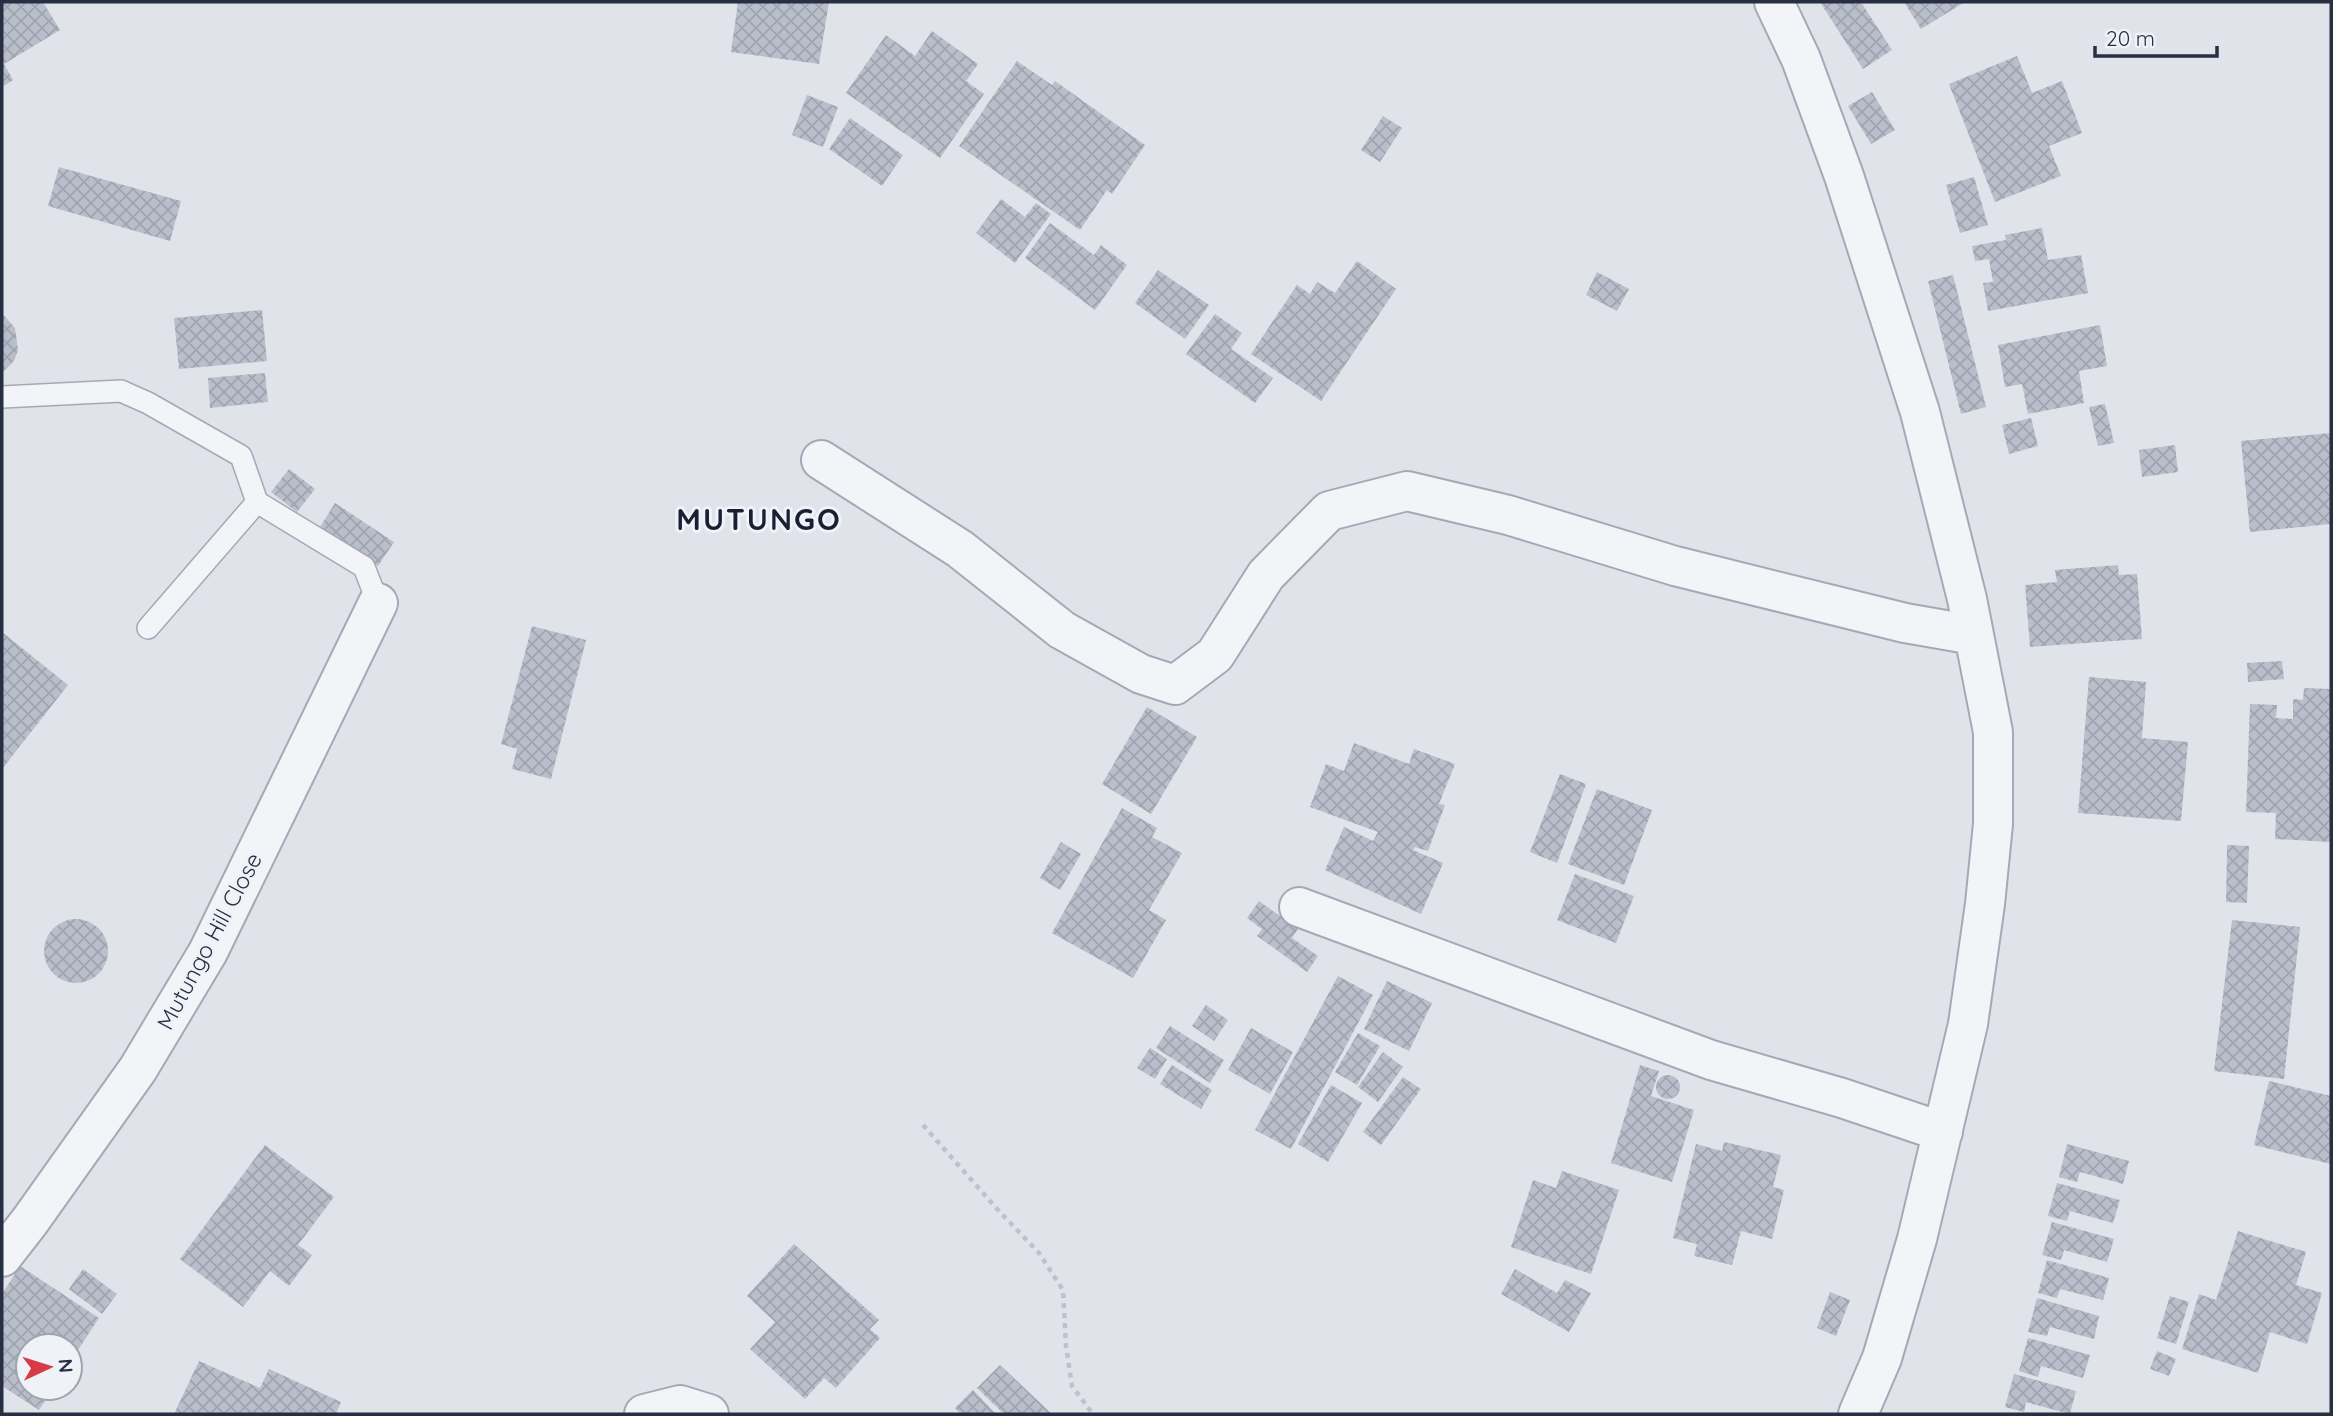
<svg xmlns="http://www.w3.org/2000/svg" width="2333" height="1416" font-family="Quicksand,sans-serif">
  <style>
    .building { fill: url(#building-cross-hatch) }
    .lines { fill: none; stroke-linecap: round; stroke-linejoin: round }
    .service-casing { stroke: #a5a9b5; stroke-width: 24 }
    .minor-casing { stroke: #a5a9b5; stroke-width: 42 }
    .path { stroke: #bec1c9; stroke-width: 4.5; stroke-dasharray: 5 5; stroke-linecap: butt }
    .service { stroke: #f3f4f8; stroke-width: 21 }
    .minor { stroke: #f3f4f8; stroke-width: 38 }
    .labels { text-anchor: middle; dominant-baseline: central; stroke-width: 6; stroke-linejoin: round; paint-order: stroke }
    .street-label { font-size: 23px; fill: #272f43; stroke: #eff2f7 }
    .district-label { font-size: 30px; font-weight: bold; letter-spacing: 2px; fill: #192034; stroke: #eff2f7 }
  </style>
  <defs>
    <pattern id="building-cross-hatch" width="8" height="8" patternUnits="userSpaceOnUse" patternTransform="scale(1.75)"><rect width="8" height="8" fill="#b9bfca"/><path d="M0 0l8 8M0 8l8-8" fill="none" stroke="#9fa4af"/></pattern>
  </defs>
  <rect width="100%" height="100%" fill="#e0e3ea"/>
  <path class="building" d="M5 2H43L60 30 4 64 13 80 2 87V4Z
    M738 2H829L819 64 731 52Z
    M1820 2H1861L1892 50 1863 69Z
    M1904 2H1965L1921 29Z
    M932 31 978 64 966 81 984 94 940 158 846 93 886 35 915 56Z
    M2017 56 2032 93 2062 81 2082 133 2049 146 2061 176 1995 202 1949 84Z
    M1017 61 1052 85 1055 81 1145 145 1112 194 1107 190 1080 230 959 146Z
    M1872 92 1895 130 1871 144 1848 106Z
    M807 95 838 107 823 147 792 135Z
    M1383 116 1402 128 1380 162 1361 150Z
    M850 118 903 155 882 186 829 149Z
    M59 167 181 201 170 241 48 206Z
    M1974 177 1988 225 1960 233 1946 185Z
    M1001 199 1025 217 1036 203 1051 214 1015 263 976 233Z
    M1050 223 1094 255 1101 245 1127 265 1095 310 1025 258Z
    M2042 228 2048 260 2081 255 2088 293 1988 311 1983 283 1993 282 1989 259 1975 261 1972 246 2006 240 2005 235Z
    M1357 261 1396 289 1321 401 1251 354 1297 285 1310 294 1317 282 1335 293Z
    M1158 270 1209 305 1185 339 1135 303Z
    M1597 272 1629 289 1617 311 1586 295Z
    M1953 275 1986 407 1961 414 1928 281Z
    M262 310 267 361 179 369 174 318Z
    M2 313 15 328 18 350 14 361 2 373Z
    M1215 314 1242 333 1231 349 1273 378 1255 403 1186 354Z
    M2100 325 2107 366 2079 371 2084 403 2028 414 2022 384 2005 387 1998 345Z
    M265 373 268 402 210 408 208 378Z
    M2105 404 2114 443 2098 446 2089 407Z
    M2031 418 2038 446 2009 454 2002 425Z
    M2331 433V524L2250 532 2241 441Z
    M2175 445 2178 472 2142 477 2139 450Z
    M289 469 315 489 297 512 271 492Z
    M335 503 394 542 378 566 320 527Z
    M2118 565 2119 575 2137 574 2142 639 2030 647 2025 585 2057 582 2055 570Z
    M532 626 586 640 551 779 512 769 517 749 501 744Z
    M2 632 68 685 2 769Z
    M2282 661 2284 679 2248 682 2247 663Z
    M2089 677 2146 682 2142 738 2188 742 2181 821 2078 813Z
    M2304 688 2331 689V842L2275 839 2276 813 2246 812 2250 704 2277 705 2276 718 2293 719V699L2303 700Z
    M1147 707 1197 737 1151 814 1102 784Z
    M1354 743 1409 764 1414 749 1455 764 1439 804 1445 805 1428 851 1415 847 1413 850 1443 863 1421 914 1325 870 1344 827 1373 841 1378 832 1310 807 1326 764 1344 771Z
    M1560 774 1586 784 1557 863 1530 852Z
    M1597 789 1652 810 1624 885 1568 864Z
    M1122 808 1157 828 1152 837 1182 853 1149 910 1166 920 1133 978 1052 933Z
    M1061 842 1081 854 1060 890 1040 878Z
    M2227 845 2249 846 2247 903 2226 902Z
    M1575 874 1634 896 1616 943 1557 920Z
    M1259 901 1298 929 1292 938 1318 956 1307 972 1257 936 1262 929 1247 918Z
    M44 951a32 32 0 1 1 64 0a32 32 0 1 1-64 0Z
    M2232 920 2300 927 2284 1079 2214 1071Z
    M1338 976 1373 995 1291 1149 1255 1130Z
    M1387 981 1432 1003 1409 1051 1364 1029Z
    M1206 1005 1228 1020 1214 1041 1192 1026Z
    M1170 1026 1224 1060 1210 1083 1156 1048Z
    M1251 1028 1293 1052 1270 1094 1228 1070Z
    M1358 1033 1380 1046 1357 1085 1335 1072Z
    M1150 1048 1167 1059 1155 1079 1137 1068Z
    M1383 1052 1403 1067 1378 1102 1358 1087Z
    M1172 1065 1212 1090 1201 1109 1160 1084Z
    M1640 1065 1659 1071 1651 1096 1694 1110 1672 1182 1611 1163Z
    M1656 1087a12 12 0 1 1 24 0a12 12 0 1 1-24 0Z
    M1403 1077 1421 1089 1381 1145 1363 1132Z
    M2269 1081 2331 1096V1164L2254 1145Z
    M1331 1085 1362 1103 1328 1162 1298 1144Z
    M1724 1142 1781 1155 1773 1187 1784 1190 1772 1239 1741 1231 1732 1265 1694 1256 1697 1244 1673 1238 1696 1144 1722 1151Z
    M2067 1144 2129 1161 2123 1184 2080 1172 2077 1182 2059 1177Z
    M265 1145 334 1197 298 1245 312 1255 289 1286 270 1271 243 1307 180 1259Z
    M1562 1171 1619 1190 1591 1274 1511 1247 1533 1180 1556 1188Z
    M2057 1183 2120 1200 2113 1223 2070 1211 2067 1221 2048 1216Z
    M2052 1222 2114 1239 2107 1262 2064 1250 2061 1260 2042 1255Z
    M2238 1231 2306 1252 2296 1285 2322 1293 2307 1344 2270 1332 2258 1373 2182 1349 2199 1294 2216 1300Z
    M794 1244 879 1320 870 1329 880 1338 836 1388 824 1378 805 1399 750 1349 775 1322 747 1296Z
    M2047 1260 2109 1278 2103 1300 2060 1289 2057 1298 2038 1293Z
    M20 1266 99 1318 70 1362V1346H28V1388H53L39 1410 2 1386V1294Z
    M83 1269 117 1294 102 1314 69 1289Z
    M1515 1269 1557 1293 1565 1280 1591 1293 1569 1332 1501 1294Z
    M1830 1292 1850 1300 1836 1336 1817 1328Z
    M2170 1296 2189 1302 2176 1344 2157 1338Z
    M2037 1298 2099 1316 2094 1339 2050 1327 2047 1336 2028 1332Z
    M2028 1338 2090 1355 2083 1378 2041 1366 2038 1377 2019 1371Z
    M2157 1351 2176 1359 2169 1376 2150 1369Z
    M199 1361 260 1388 269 1369 341 1402 336 1414H174Z
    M1000 1365 1052 1414H1004L977 1388Z
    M2014 1374 2076 1391 2070 1414 2026 1402 2024 1412 2005 1407Z
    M973 1390 996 1414H961L955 1408Z"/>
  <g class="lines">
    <g class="service-casing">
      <path id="service" d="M2 397 121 391 148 403 241 456 257 502 148 628
        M257 502 364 567 378 603"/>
    </g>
    <g class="minor-casing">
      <path id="minor" d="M1774 2 1801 59 1844 176 1920 412 1967 599 1993 732V824L1985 904 1968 1024 1917 1239 1882 1358 1858 1414
        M821 460 960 549 1062 630 1141 674 1175 685 1215 655 1266 575 1329 511 1407 491 1508 515 1675 566 1905 623 1974 635
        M1299 907 1711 1060 1842 1098 1943 1132
        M2 1257 30 1221 138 1069 208 952 378 603
        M644 1414 680 1405 709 1414"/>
    </g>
    <path class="path" d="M923 1125 998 1210 1039 1253 1063 1290 1066 1346 1072 1386 1093 1414"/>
    <use href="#service" class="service"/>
    <use href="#minor" class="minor"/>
  </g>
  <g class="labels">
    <g class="street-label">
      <text transform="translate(209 941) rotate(-62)">Mutungo Hill Close</text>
    </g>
    <g class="district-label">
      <text x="759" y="519">MUTUNGO</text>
    </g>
  </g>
  <rect width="2333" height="1416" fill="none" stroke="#272f43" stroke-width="7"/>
  <g transform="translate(49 1367) rotate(86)"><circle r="33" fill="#eff2f7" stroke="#9fa4af" stroke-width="2"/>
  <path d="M0-5L12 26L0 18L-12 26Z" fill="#d93a47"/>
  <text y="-10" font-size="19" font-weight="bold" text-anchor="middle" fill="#272f43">N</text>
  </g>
  <path d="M2095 46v10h122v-10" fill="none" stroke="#272f43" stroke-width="3.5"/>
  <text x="2106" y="46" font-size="21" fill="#272f43" stroke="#eff2f7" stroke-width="5" paint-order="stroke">20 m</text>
</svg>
